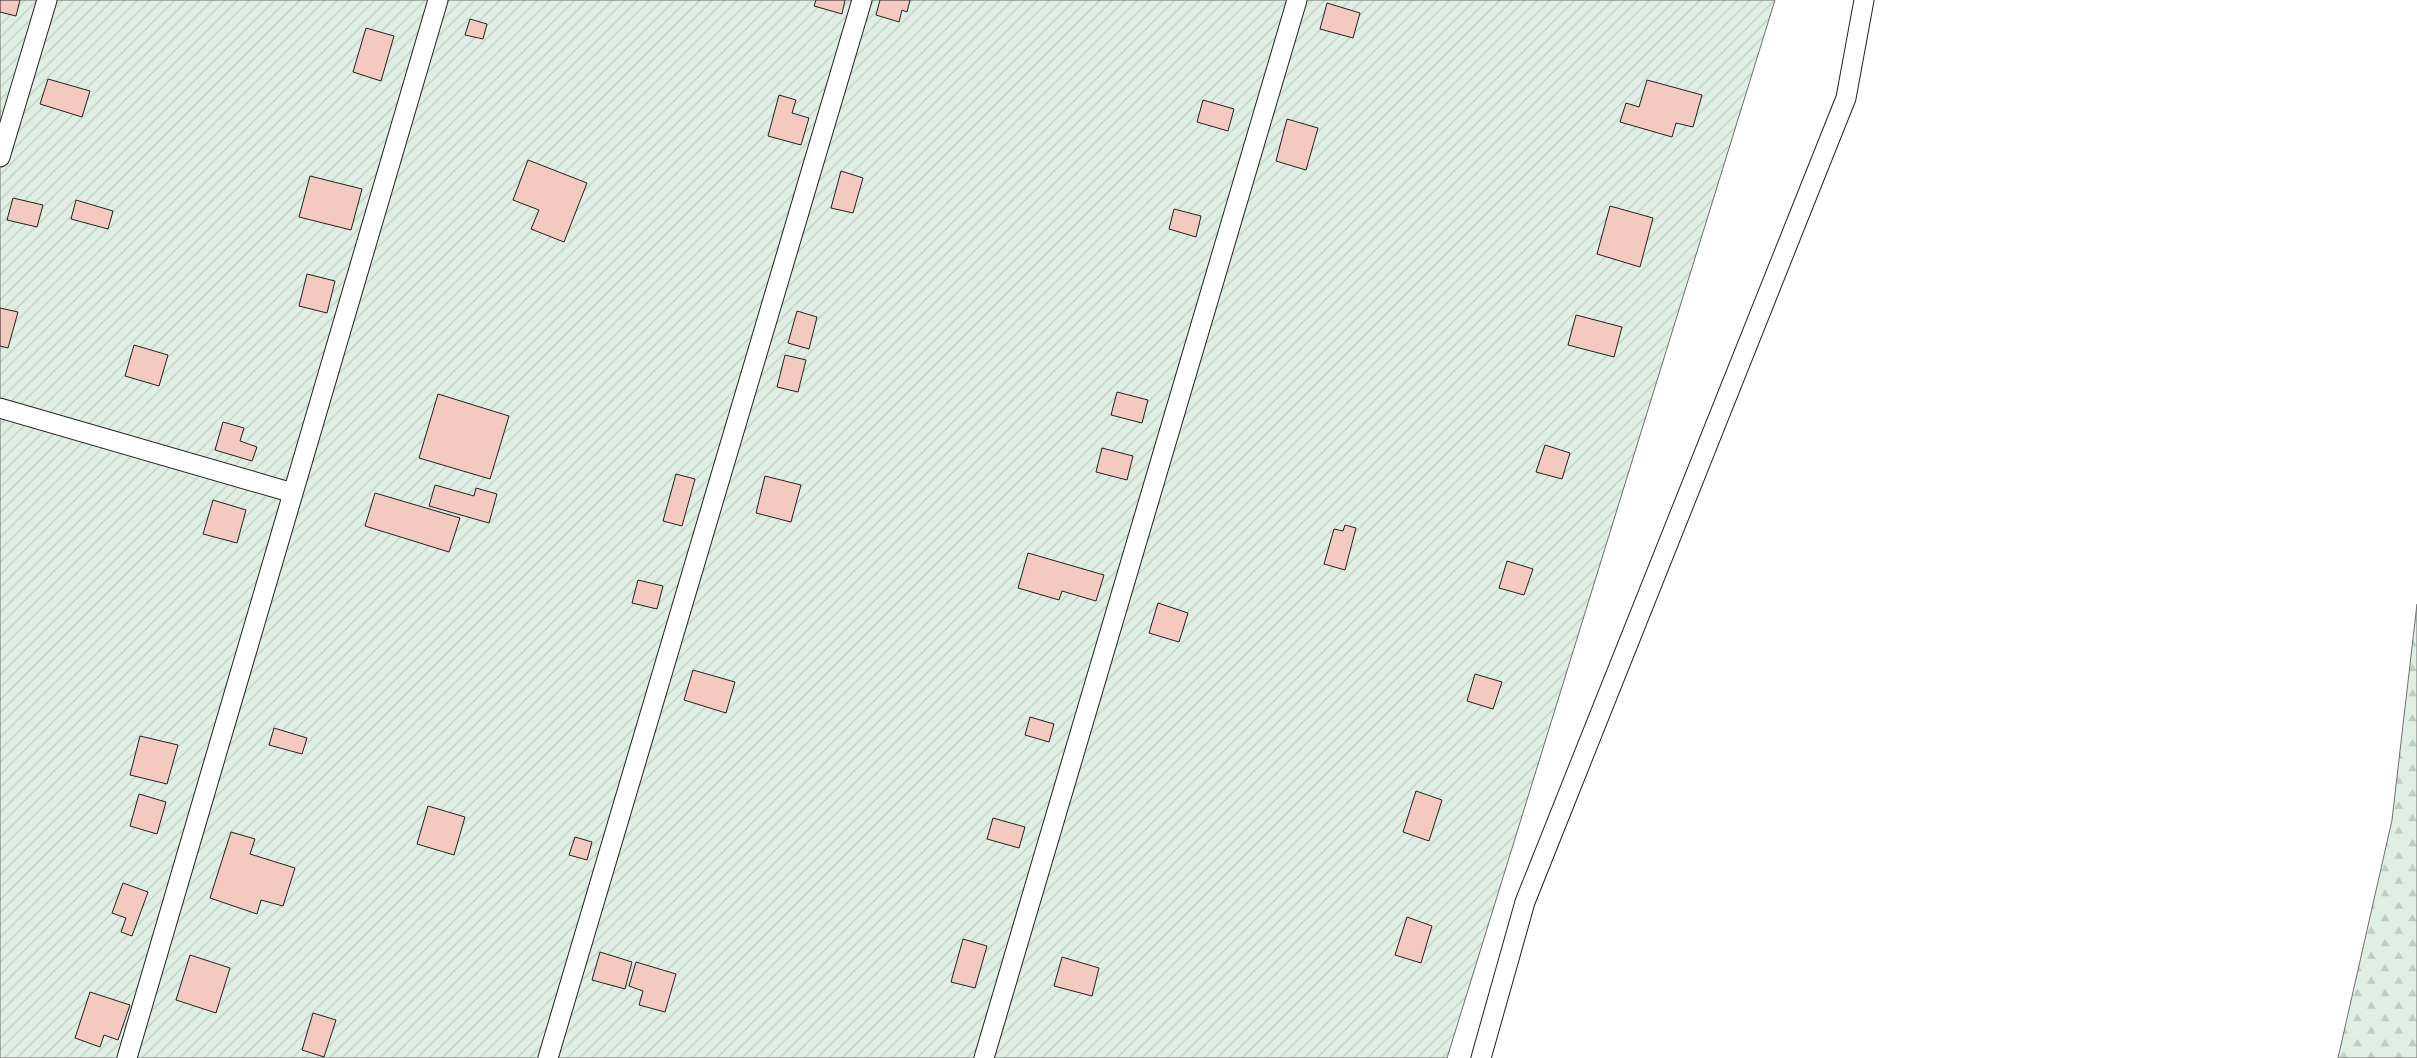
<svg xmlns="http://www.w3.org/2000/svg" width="2417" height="1058" font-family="Ubuntu,sans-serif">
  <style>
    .forest { fill: url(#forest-firs); stroke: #6f6f6f }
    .garden { fill: url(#garden-furrows); stroke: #6f6f6f }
    .building { fill: #f3c9c0; stroke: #222 }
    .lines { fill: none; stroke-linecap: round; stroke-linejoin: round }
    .lane-casing { stroke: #222; stroke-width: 21 }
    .lane { stroke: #fff; stroke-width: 19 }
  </style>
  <defs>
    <pattern id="forest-firs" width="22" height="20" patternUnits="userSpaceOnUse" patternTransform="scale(1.25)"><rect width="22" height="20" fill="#e0efe3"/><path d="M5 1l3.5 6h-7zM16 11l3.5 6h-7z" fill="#c0cdc2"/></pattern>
    <pattern id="garden-furrows" width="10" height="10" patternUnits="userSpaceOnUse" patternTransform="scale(1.25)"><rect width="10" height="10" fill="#e0efe3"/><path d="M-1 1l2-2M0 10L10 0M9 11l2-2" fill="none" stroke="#c0cdc2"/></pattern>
  </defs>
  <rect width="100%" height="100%" fill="#fff"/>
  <path class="forest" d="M2417 604V1058H2338L2392 820Z"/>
  <path class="garden" d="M0 0H1775L1447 1058H0Z"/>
  <path class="building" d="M0 0H20L16 16 0 12Z
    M816 0H845L842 14 814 6Z
    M880 0H910L907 12 902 10 899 22 876 15Z
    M1327 3 1360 13 1353 38 1320 29Z
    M470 19 487 24 483 39 465 35Z
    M366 28 394 36 381 81 353 72Z
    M48 79 90 91 82 117 40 104Z
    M1647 80 1702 95 1693 127 1676 123 1672 137 1620 122 1626 103 1639 107Z
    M779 95 796 100 792 113 809 118 801 145 768 136Z
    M1203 100 1234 109 1228 131 1197 122Z
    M1287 119 1318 128 1306 170 1276 161Z
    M528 160 587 183 564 242 531 229 539 210 513 200Z
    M841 171 863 178 853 213 831 208Z
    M310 176 362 189 351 230 299 217Z
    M13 198 43 205 37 227 7 220Z
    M76 200 113 211 108 229 71 219Z
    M1610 206 1653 218 1640 267 1597 254Z
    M1174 209 1201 216 1196 237 1169 229Z
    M307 274 335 281 327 313 299 306Z
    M0 308 18 312 8 348 0 346Z
    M797 311 817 317 809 349 788 343Z
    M1576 315 1622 327 1614 357 1568 345Z
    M134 345 168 355 159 386 125 376Z
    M785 355 806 360 798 392 777 387Z
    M1117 392 1148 400 1142 423 1111 415Z
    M438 394 509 416 490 479 419 458Z
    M223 422 244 428 240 441 257 447 252 461 215 450Z
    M1545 445 1570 453 1562 479 1536 472Z
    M1102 448 1133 456 1127 480 1096 472Z
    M676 474 695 479 682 526 663 521Z
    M765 476 801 485 791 522 756 513Z
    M435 485 474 496 476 488 497 494 489 523 429 506Z
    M375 493 460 518 449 552 365 526Z
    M213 500 246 510 237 543 203 534Z
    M1345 525 1356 528 1345 570 1324 564 1334 529 1343 531Z
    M1028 553 1104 575 1096 601 1062 591 1059 600 1018 588Z
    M1507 561 1533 569 1524 595 1499 588Z
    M638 580 663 586 657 609 632 603Z
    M1158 603 1188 613 1179 642 1149 633Z
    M693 670 735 682 726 713 684 700Z
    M1475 674 1502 682 1493 709 1467 701Z
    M1030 717 1054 724 1049 742 1025 735Z
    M274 728 307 738 302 754 269 745Z
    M140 736 178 745 167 784 130 775Z
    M1416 791 1442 800 1429 841 1403 832Z
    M139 794 166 802 157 834 130 826Z
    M428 806 465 817 454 855 417 844Z
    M993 818 1025 827 1019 848 987 839Z
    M231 832 255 839 250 854 295 868 283 906 261 900 257 914 210 898Z
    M575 837 592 842 587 860 569 855Z
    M123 883 148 892 132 936 121 932 126 918 112 913Z
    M1407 917 1432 926 1421 963 1395 955Z
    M963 939 987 946 975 988 951 982Z
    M600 952 632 962 625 989 592 980Z
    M190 955 230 968 216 1013 176 1000Z
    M1062 957 1099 968 1092 996 1054 986Z
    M636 962 676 974 665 1012 639 1005 643 991 629 986Z
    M90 992 130 1005 118 1040 104 1035 100 1047 75 1038Z
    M313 1013 336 1020 324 1057 302 1050Z"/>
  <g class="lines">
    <g class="lane-casing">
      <path id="lane" d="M0 157 47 0
        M0 408 293 493
        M127 1058 438 0
        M548 1058 862 0
        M984 1058 1297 0
        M1481 1058 1525 902 1846 98 1864 0"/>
    </g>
    <use href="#lane" class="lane"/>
  </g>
</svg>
